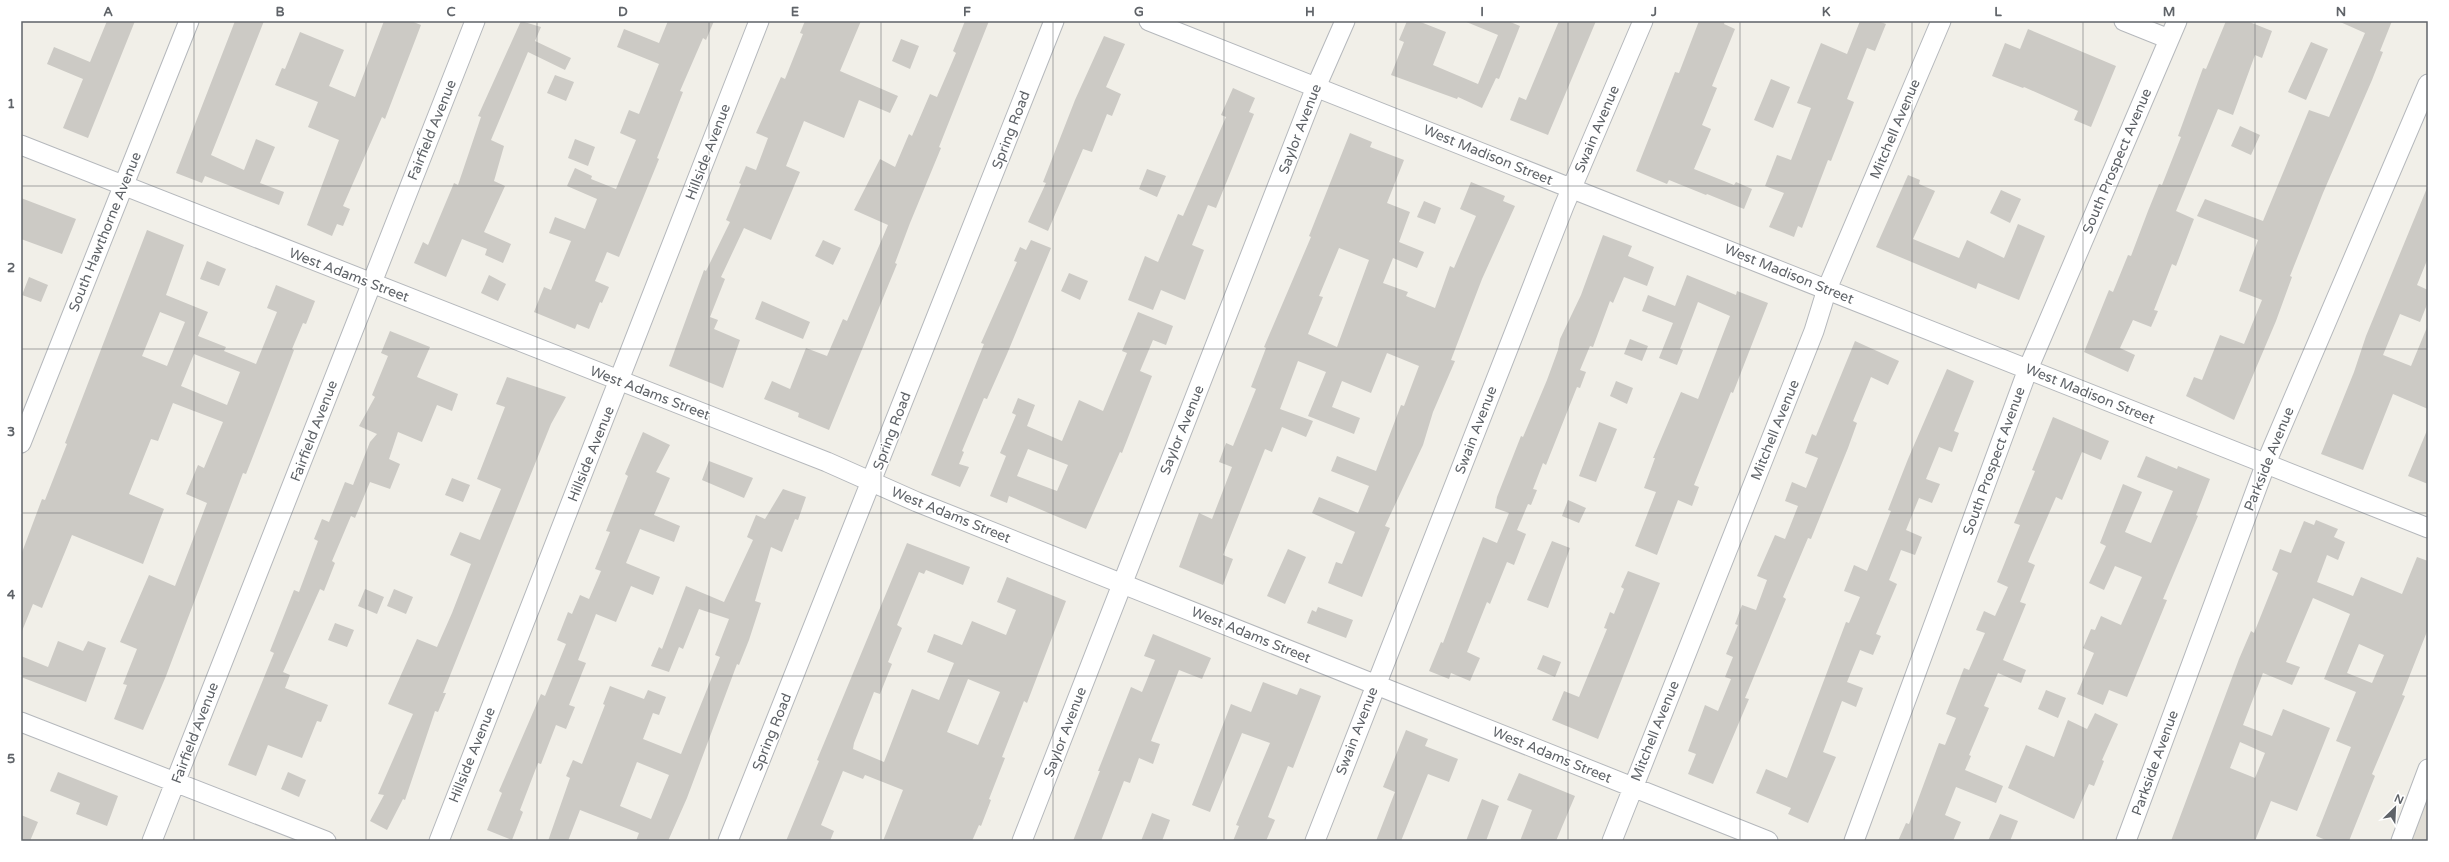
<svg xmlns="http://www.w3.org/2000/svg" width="2449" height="862" font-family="'Varela Round',sans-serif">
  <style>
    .education { fill: #e1ded6 }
    .building { fill: #cccac5; fill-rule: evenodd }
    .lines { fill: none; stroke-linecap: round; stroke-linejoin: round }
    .minor-casing { stroke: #b5b8bc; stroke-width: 21 }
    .minor { stroke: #fff; stroke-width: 19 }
    .grid { fill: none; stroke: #5f6368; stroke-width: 1; stroke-opacity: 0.55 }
    .labels { text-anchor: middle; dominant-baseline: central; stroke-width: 3; stroke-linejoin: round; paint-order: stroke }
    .street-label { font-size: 14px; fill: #5f6368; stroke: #fff }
    .neatline { fill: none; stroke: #5f6368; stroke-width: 1.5 }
    .grid-label { font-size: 13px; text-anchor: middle; font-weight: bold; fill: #5f6368 }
  </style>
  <rect width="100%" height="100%" fill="#f1efe8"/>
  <path class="education" d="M2428 784V841H2407Z"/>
  <path class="building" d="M107 21H135L88 138 63 128 83 79 47 64 54 47 90 62Z
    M235 21H264L211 155 244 170 256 139 275 147 260 183 284 192 279 205 205 176 202 183 176 173Z
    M384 21H411L421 25 385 119 382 117 343 206 350 209 343 226 337 224 332 236 307 225 339 140 308 127 318 102 275 85 282 68 285 69 300 32 344 50 329 86 355 97Z
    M521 21 541 27 535 41 571 58 565 70 528 52 491 140 504 146 494 181 505 186 484 232 511 244 503 263 485 255 487 249 462 239 446 277 414 263 423 242 428 245 454 183 458 185 481 117 478 116Z
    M668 21H714L706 40 703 38 680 91 683 92 657 158 659 159 619 257 607 252 595 281 609 287 602 303 600 302 589 329 577 324 575 329 534 312 544 287 551 290 571 241 549 233 555 217 585 229 597 199 567 186 575 168 592 176 591 179 616 189 636 140 620 133 629 110 639 114 659 64 617 47 624 29 659 43Z
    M805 21H861L840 71 898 96 890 113 859 100 844 138 804 121 786 166 800 172 771 240 744 228 721 277 725 279 710 317 718 320 714 329 740 340 723 388 669 366 704 270 706 271 730 222 726 220 741 184 739 183 746 166 756 170 768 138 756 133 781 77 785 79 803 34 800 33Z
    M965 21H989L939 147 941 148 910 223 895 263 897 264 829 430 798 417 799 413 764 399 772 381 790 389 806 348 827 356 843 319 847 321 888 225 854 210 880 159 895 167 909 134 912 136 930 94 937 97 956 53 953 51Z
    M1407 21H1418L1446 32 1433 65 1478 84 1498 35 1464 21H1508L1520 26 1499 79 1496 78 1482 108 1458 97 1457 99 1391 75 1404 42 1399 40Z
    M1559 21H1596L1548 135 1510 120 1519 97 1526 100Z
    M1699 21H1725L1724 24 1735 29 1712 86 1717 88 1702 125 1711 129 1694 169 1734 185 1736 182 1752 189 1744 209 1707 194 1706 195 1669 180 1667 184 1636 171 1675 72 1679 73Z
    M1860 21H1878L1886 24 1875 51 1867 48 1847 99 1854 102 1831 161 1828 160 1802 228 1798 226 1794 237 1769 227 1784 193 1765 186 1777 155 1791 160 1811 108 1797 103 1821 43 1847 54Z
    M2226 21H2247L2272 31 2262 58 2255 55 2233 115 2218 109 2176 211 2194 219 2176 266 2172 264 2154 310 2158 311 2151 327 2133 320 2120 348 2135 355 2128 372 2084 352 2109 290 2113 292 2128 255 2131 256 2148 211 2159 184 2162 185 2181 137 2178 136 2203 68 2206 69Z
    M2338 21H2392L2380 51 2383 52 2372 80 2323 193 2290 276 2292 277 2276 321 2234 420 2186 396 2194 377 2202 380 2220 335 2244 344 2262 300 2239 291 2258 240 2197 216 2205 199 2263 221 2309 110 2329 117 2365 33Z
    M2028 29 2116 66 2091 127 2074 120 2078 111 2024 87 2023 88 1992 76 2005 43 2020 49Z
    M1104 36 1125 44 1106 87 1121 94 1112 116 1107 114 1092 152 1083 149 1048 231 1028 222 1046 183 1043 182 1075 100Z
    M901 39 919 46 910 69 892 61Z
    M2311 42 2328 49 2306 100 2288 92Z
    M555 75 574 82 566 101 547 93Z
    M1771 79 1790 87 1773 128 1754 120Z
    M1233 88 1255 98 1249 112 1254 114 1216 208 1208 205 1192 245 1204 250 1185 300 1161 290 1153 310 1128 300 1145 256 1158 262 1178 214 1183 216 1226 117 1221 115Z
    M2240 126 2260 135 2251 155 2231 146Z
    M1350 133 1372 142 1370 147 1404 160 1387 203 1410 212 1399 242 1424 252 1417 268 1393 258 1383 283 1408 292 1406 296 1435 308 1450 266 1454 268 1476 216 1460 209 1471 182 1505 196 1503 201 1515 206 1482 279 1451 360 1455 361 1433 412 1423 445 1385 526 1390 528 1362 597 1328 583 1336 562 1342 564 1355 532 1312 513 1319 497 1358 513 1369 486 1331 471 1337 456 1376 471 1401 405 1404 406 1419 366 1387 353 1371 393 1342 381 1332 407 1360 418 1354 434 1308 416 1326 372 1298 361 1280 409 1313 421 1306 437 1282 427 1272 452 1265 449 1223 555 1233 559 1223 585 1179 567 1199 513 1212 519 1224 488 1232 467 1219 462 1226 443 1233 446 1256 389 1251 387 1266 348 1264 347 1311 237 1309 236ZM1339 248 1369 260 1337 347 1308 334 1323 297 1319 296Z
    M575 139 595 147 588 166 568 158Z
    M1147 169 1166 176 1157 197 1139 189Z
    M1908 175 1920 180 1919 184 1935 191 1913 239 1959 258 1967 240 2004 258 2018 224 2045 236 2019 300 1978 283 1976 289 1876 247Z
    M2427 188 2428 258 2417 285 2428 290V302L2420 322 2400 314 2383 355 2411 366 2428 325V409L2393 394 2363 470 2321 454 2354 372 2366 336Z
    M2001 190 2021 199 2010 223 1990 213Z
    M21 198 76 219 62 254 21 239Z
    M1424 201 1441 208 1435 224 1417 217Z
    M147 230 184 245 166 295 208 312 198 336 226 347 224 351 256 364 277 312 267 308 276 285 315 301 306 324 303 323 292 349 294 350 271 410 246 474 243 473 166 676 143 730 114 719 127 685 123 684 137 649 120 642 149 575 175 586 207 503 186 494 198 465 204 468 223 422 173 403 158 441 151 439 129 494 164 509 143 564 72 535 42 608 33 604 22 631 21 555 42 499 45 500 67 444 65 443ZM160 312 185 322 167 366 142 356ZM194 354 240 372 227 405 181 386Z
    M1603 235 1632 246 1628 256 1654 267 1647 286 1624 277 1613 303 1610 301 1593 347 1590 346 1580 370 1586 372 1580 388 1577 387 1546 465 1543 463 1533 489 1537 490 1531 505 1528 504 1517 530 1526 534 1514 565 1507 562 1490 604 1487 602 1467 652 1480 658 1470 681 1451 673 1449 679 1429 671 1441 642 1443 643 1483 537 1497 543 1509 513 1495 508 1497 497 1521 436 1523 437 1547 380 1558 350 1560 339 1581 295Z
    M823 240 841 248 833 265 815 256Z
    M1031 240 1051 248 1007 354 987 399 984 398 962 451 964 452 959 464 969 467 960 487 931 475 984 344 981 343 1017 262 1014 261 1020 247 1026 250Z
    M207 261 226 269 219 286 200 279Z
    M1069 273 1088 281 1080 300 1061 291Z
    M489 275 506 284 498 301 481 293Z
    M1687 275 1736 295 1737 291 1768 303 1733 393 1731 392 1694 485 1699 487 1692 506 1678 500 1657 555 1635 546 1656 492 1644 488 1655 458H1653L1681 392 1698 399 1730 316 1698 302 1680 349 1683 350 1677 365 1659 358 1673 323 1642 311 1648 295 1675 306Z
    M29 277 48 285 41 302 22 295Z
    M762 301 810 322 803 339 755 319Z
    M1138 312 1173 326 1166 345 1153 340 1140 371 1152 376 1122 453 1120 452 1086 529 1009 496 1007 503 990 496 1006 456 1000 453 1016 415 1012 413 1018 398 1035 405 1027 426 1062 441 1079 400 1103 411 1127 353 1122 351ZM1028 449 1068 465 1057 491 1017 476Z
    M390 331 430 347 417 377 458 394 452 411 437 405 422 442 398 432 389 459 400 464 390 489 370 482 355 518 351 516 332 561 335 563 324 591 320 589 283 672 290 675 285 688 328 705 321 722 317 721 302 758 268 745 256 776 228 765 274 653 270 651 294 590 299 592 318 541 314 539 322 519 329 522 345 482 353 485 370 442 377 434 359 426 375 397 372 395 388 356 381 353Z
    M1630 339 1648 346 1642 361 1624 354Z
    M1855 341 1899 361 1888 385 1871 377 1853 421 1857 423 1848 448 1811 539 1808 538 1783 597 1786 599 1745 698 1749 699 1713 784 1688 774 1696 754 1688 751 1705 705 1718 711 1731 679 1725 677 1733 657 1726 654 1738 625 1735 624 1742 605 1756 610 1767 580 1757 576 1775 535 1785 539 1798 506 1785 501 1792 482 1806 488 1818 458 1805 453 1812 434 1816 436Z
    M1947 369 1974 381 1954 431 1959 433 1952 452 1939 447 1926 479 1940 484 1932 503 1919 498 1906 530 1922 537 1915 555 1901 550 1889 580 1897 584 1876 634 1881 636 1873 655 1860 650 1847 682 1863 688 1856 707 1842 701 1823 752 1836 757 1808 823 1788 814 1791 808 1756 793 1766 769 1787 778 1846 622 1849 623 1860 597 1844 591 1854 565 1867 571 1891 511 1888 510 1908 459Z
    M507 377 566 397 551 424 443 693H446L438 712 435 711 405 800 403 799 387 830 370 821 384 795 378 794 413 714 388 704 417 639 437 647 452 613 471 564 450 555 460 532 480 540 501 489 477 479 505 407 496 404Z
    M1616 381 1633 388 1627 404 1610 396Z
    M2053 417 2109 441 2101 460 2082 452 2062 500 2056 497 2028 562 2035 565 2020 602 2026 604 2003 660 2026 670 2021 683 1998 673 1984 706 1989 708 1969 755 1971 756 1965 770 2003 786 1996 803 1956 787 1945 815 1961 822 1953 841H1898L1906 823 1909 824 1939 743 1945 745 1956 718 1946 714 1964 668 1969 670 1985 633 1976 630 1984 611 1995 616 2008 587 1997 582 2020 525 2014 523 2035 471 2032 470Z
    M1599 422 1617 429 1596 482 1579 476Z
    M2428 428V484L2408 476Z
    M643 432 670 445 656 472 670 478 654 515 680 526 674 542 640 529 626 563 660 577 653 595 631 586 616 622 596 614 578 660 586 663 569 705 575 707 566 729 556 725 541 764 538 763 520 810 523 812 512 840 487 830 502 793 499 791 541 694 545 696 566 644 557 640 568 612 572 614 580 595 589 599 601 571 595 569 610 532 606 531 628 476 625 474Z
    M2146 456 2177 469 2178 466 2210 479 2196 515 2198 516 2163 599 2167 600 2127 697 2109 690 2103 705 2077 694 2094 653 2083 648 2091 629 2095 630 2101 616 2121 625 2142 577 2115 566 2104 590 2089 583 2106 546 2100 543 2123 484 2142 492 2125 532 2151 543 2173 491 2137 477Z
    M709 461 753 478 744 498 702 480Z
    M452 478 470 485 463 502 445 495Z
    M783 489 806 497 798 520 795 519 782 552 771 547 755 601 761 603 749 640 739 665 737 664 687 798 668 841H636L639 833 580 810 568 841H548L570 778 566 776 573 760 582 764 605 705 603 704 610 686 644 699 648 690 666 697 659 715 653 713 643 739 681 754 720 657 715 655 729 619 699 609 683 649 679 647 669 672 651 666 659 647 662 649 686 586 724 602 753 540 747 537 756 515 765 519ZM637 762 669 775 651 819 620 806Z
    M1568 500 1586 508 1579 523 1562 516Z
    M2316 520 2338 529 2334 537 2345 542 2338 560 2327 555 2317 582 2353 596 2361 577 2402 594 2417 557 2428 561V629L2402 695 2405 696 2372 774 2375 776 2349 841H2328L2316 836 2351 747 2336 741 2356 692 2324 679 2350 614 2313 598 2286 662 2300 667 2292 685 2263 673 2243 725 2272 736 2283 709 2330 728 2297 811 2271 801 2255 841H2171L2239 659 2251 631 2254 633 2278 573 2272 570 2280 549 2291 553 2304 521 2314 525ZM2359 644 2384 655 2372 683 2347 673ZM2240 742 2265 753 2255 778 2230 768Z
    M1552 541 1570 548 1548 608 1527 600Z
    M907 543 970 567 963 585 926 570 924 574 919 572 897 625 902 628 888 662 892 664 880 694 874 692 854 743 853 749 884 762 912 689 939 700 954 663 927 652 934 634 962 645 972 621 1006 635 1016 610 997 602 1007 577 1066 601 1027 703 1024 701 1002 757 1005 758 989 799 991 800 981 826 979 825 972 841H883L903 790 865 775 863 779 843 771 821 825 834 831 830 841H786L819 761 817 760ZM968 679 1000 692 978 745 947 732Z
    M1288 549 1306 557 1285 604 1267 596Z
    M1628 571 1660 583 1598 739 1552 720 1564 691 1579 697 1607 629 1604 628 1610 612 1614 614 1624 589 1621 587Z
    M365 589 384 597 377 614 358 606Z
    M394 589 413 597 406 614 387 606Z
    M1318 607 1353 620 1346 638 1307 623 1312 610 1316 612Z
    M335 623 354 630 347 647 328 640Z
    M1153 634 1211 658 1202 679 1179 670 1151 741 1160 744 1153 764 1139 758 1130 783 1124 781 1101 841H1073L1100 771H1098L1131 687 1142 692 1155 660 1144 656Z
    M58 641 83 651 88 641 106 648 86 702 21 677V656L48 667Z
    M1543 655 1561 662 1555 677 1537 669Z
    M1263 682 1297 695 1300 688 1321 696 1293 768 1288 766 1268 817 1275 820 1266 841H1233L1239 826 1236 825 1270 743 1242 733 1210 812 1192 805 1231 704 1251 712Z
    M2046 690 2066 698 2058 718 2038 709Z
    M2095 713 2118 724 2102 760 2104 761 2094 786 2089 784 2074 819 2008 788 2026 745 2054 757 2068 720 2087 729Z
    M1406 730 1428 739 1425 746 1458 759 1449 782 1428 774 1401 841H1376L1395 792 1383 787Z
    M58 772 118 796 107 826 76 814 80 803 50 791Z
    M288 772 306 780 299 797 281 789Z
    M1519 773 1575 796 1556 841H1520L1532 810 1507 800Z
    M1482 799 1499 806 1486 841H1466Z
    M1152 813 1170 820 1162 841H1141Z
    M2000 814 2018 821 2010 841H1988Z
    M21 815 38 822 30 841H21Z"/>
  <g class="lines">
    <g class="minor-casing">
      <path id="minor" d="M1149 21 2428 528
        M2124 21 2169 39
        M21 145 827 462 917 502 1768 841
        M21 443 189 21
        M21 722 326 841
        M152 841 475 21
        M439 841 759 21
        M728 841 1054 21
        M1022 841 1316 87 1345 21
        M1315 841 1564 206 1643 21
        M1612 841 1814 331 1827 289 1941 21
        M1854 841 2028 369 2177 21
        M2126 841 2266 463 2428 84
        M2401 841 2428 769"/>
    </g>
    <use href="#minor" class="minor"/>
  </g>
  <path class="grid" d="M194 21V841M366 21V841M537 21V841M709 21V841M881 21V841M1053 21V841M1224 21V841M1396 21V841M1568 21V841M1740 21V841M1912 21V841M2083 21V841M2255 21V841M21 186H2428M21 349H2428M21 513H2428M21 676H2428"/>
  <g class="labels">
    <g class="street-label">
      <text transform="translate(1300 129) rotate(-69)">Saylor Avenue</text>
      <text transform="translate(1597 129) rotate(-67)">Swain Avenue</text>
      <text transform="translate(1895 129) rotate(-67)">Mitchell Avenue</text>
      <text transform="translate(432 130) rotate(-68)">Fairfield Avenue</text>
      <text transform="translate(1011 130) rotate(-69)">Spring Road</text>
      <text transform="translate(708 152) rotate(-69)">Hillside Avenue</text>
      <text transform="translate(1488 155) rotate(22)">West Madison Street</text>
      <text transform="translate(2117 161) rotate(-67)">South Prospect Avenue</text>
      <text transform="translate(105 232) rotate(-68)">South Hawthorne Avenue</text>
      <text transform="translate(1789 274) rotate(22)">West Madison Street</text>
      <text transform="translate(349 275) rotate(21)">West Adams Street</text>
      <text transform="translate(650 393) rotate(21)">West Adams Street</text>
      <text transform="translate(2090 394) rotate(22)">West Madison Street</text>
      <text transform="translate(1182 430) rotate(-68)">Saylor Avenue</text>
      <text transform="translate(1476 430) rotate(-69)">Swain Avenue</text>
      <text transform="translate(1775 430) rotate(-68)">Mitchell Avenue</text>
      <text transform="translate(314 431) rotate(-69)">Fairfield Avenue</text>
      <text transform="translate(892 431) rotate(-69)">Spring Road</text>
      <text transform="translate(591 454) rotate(-68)">Hillside Avenue</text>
      <text transform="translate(2269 459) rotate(-68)">Parkside Avenue</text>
      <text transform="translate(1994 461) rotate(-70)">South Prospect Avenue</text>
      <text transform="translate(951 515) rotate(22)">West Adams Street</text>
      <text transform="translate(1251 635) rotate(22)">West Adams Street</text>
      <text transform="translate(1357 731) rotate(-69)">Swain Avenue</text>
      <text transform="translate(1655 731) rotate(-68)">Mitchell Avenue</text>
      <text transform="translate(772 732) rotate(-68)">Spring Road</text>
      <text transform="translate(1065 732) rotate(-69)">Saylor Avenue</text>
      <text transform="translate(195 733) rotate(-69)">Fairfield Avenue</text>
      <text transform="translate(472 755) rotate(-68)">Hillside Avenue</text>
      <text transform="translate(1552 755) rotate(22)">West Adams Street</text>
      <text transform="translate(2155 763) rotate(-70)">Parkside Avenue</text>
    </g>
  </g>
  <rect width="2449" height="862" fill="none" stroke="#ffffff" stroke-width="44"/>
  <g transform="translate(2395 808) rotate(24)" stroke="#ffffff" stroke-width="3" paint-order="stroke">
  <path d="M0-3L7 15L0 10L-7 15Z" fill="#5f6368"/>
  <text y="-6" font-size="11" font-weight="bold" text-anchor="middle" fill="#5f6368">N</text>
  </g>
  <rect x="22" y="22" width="2405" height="818" class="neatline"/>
  <g class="grid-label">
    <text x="108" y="16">A</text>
    <text x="280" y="16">B</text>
    <text x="451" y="16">C</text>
    <text x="623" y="16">D</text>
    <text x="795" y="16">E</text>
    <text x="967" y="16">F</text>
    <text x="1139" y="16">G</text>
    <text x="1310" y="16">H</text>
    <text x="1482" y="16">I</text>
    <text x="1654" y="16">J</text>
    <text x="1826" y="16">K</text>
    <text x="1998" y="16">L</text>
    <text x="2169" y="16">M</text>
    <text x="2341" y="16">N</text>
    <text x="11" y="108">1</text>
    <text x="11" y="272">2</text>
    <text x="11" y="436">3</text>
    <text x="11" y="599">4</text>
    <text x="11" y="763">5</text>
  </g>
</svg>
